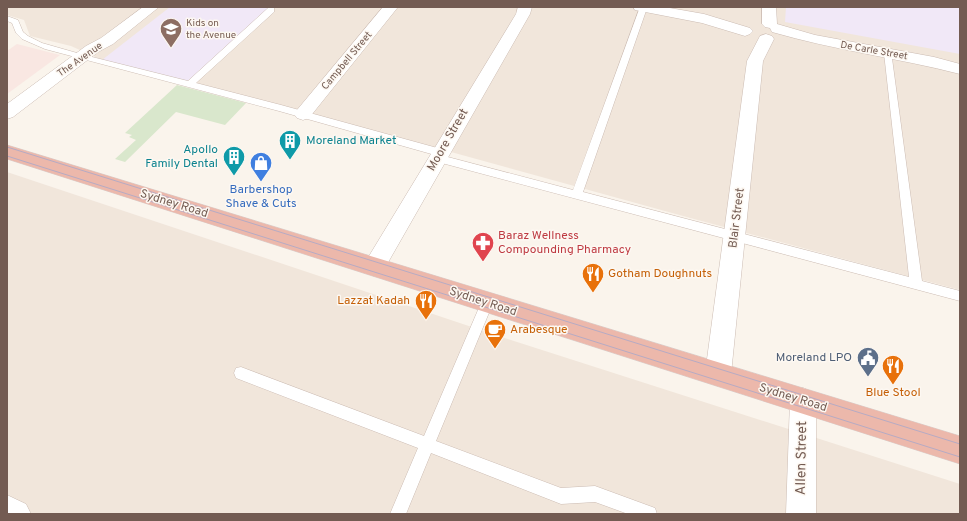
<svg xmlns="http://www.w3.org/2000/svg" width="967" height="521" font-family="Overpass,sans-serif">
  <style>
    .residential { fill: #f1e6db }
    .commercial { fill: #f9e7e2 }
    .education { fill: #f1e8f7 }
    .green { fill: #d9e7cc }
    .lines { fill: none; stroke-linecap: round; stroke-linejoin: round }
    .lane-casing { stroke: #ccbcb3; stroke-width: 1 }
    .street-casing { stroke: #ccbcb3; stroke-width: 1 }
    .highway-casing { stroke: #d8d1cf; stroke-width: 1 }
    .lane { fill: #fff; fill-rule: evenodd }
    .street { fill: #fff; fill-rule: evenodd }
    .highway { fill: #ecb8ab; fill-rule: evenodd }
    .tram { stroke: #b6abc4; stroke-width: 1 }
    .labels { text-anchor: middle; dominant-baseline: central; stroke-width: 3; stroke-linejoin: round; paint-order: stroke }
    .far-education-label { font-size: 10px; fill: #785e54; stroke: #fdf8f2; text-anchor: start }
    .far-street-label { font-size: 10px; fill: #735b52; stroke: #fdf8f2 }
    .street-label { font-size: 12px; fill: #735b52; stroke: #fdf8f2 }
    .culture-label { font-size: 12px; fill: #0d838f; stroke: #fdf8f2; text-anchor: start }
    .shop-label { font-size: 12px; fill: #366cbe; stroke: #fdf8f2 }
    .health-label { font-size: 12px; fill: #be3a42; stroke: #fdf8f2; text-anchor: start }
    .food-label { font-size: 12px; fill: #c56008; stroke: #fdf8f2; text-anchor: start }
    .service-label { font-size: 12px; fill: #4e5e75; stroke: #fdf8f2; text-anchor: end }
    .near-street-label { font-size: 14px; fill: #735b52; stroke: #fdf8f2 }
  </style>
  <rect width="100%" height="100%" fill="#faf4ec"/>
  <path class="residential" d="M7 7H960V290L683 216 422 144 102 60 71 46 30 36 24 20 7 15Z
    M7 172 514 341 960 484V514H7Z"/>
  <path class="commercial" d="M17 44 60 55 7 94V51Z"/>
  <path class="education" d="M170 7H271L189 83 102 60Z
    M786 7H960V54L785 22Z"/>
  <path class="green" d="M177 85 246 103 225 125 176 112 125 162 115 159 136 140 129 137 132 135 125 133Z"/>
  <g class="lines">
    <g class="lane-casing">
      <path id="lane" d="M640 7 647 8 583 192 909 277 884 53 885 51H891L922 281 960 291V301L438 162 434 161 433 158 435 155 279 111 45 49 22 39 16 33 12 23 7 21V16L18 20 23 32 28 36 42 43 84 55 188 81 268 8H274V12L196 83 281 105 441 149 445 150 446 153 444 156 573 190Z
        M487 298 491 299 493 303 436 441 561 488 595 486 655 508 657 514H628L595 502 561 504 431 453 406 514H390L418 448 236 378 234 373 236 368 241 367 424 436 481 303 483 299Z"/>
    </g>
    <g class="street-casing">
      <path id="street" d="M143 7H159L113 44 98 52 13 117 7 119V104L86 46 101 38Z
        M383 7H398L309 118 303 120 297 118 294 114 297 110Z
        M518 7H532L530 14 382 273 374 276 366 273 363 267 366 261 516 14Z
        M633 7H664L704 14 750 28 753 31 750 34 745 36 702 23 635 10Z
        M762 7H776L777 24 815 35 934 57 960 64V74C898 58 834 50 772 32L770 28 765 27 762 24Z
        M766 34 772 36 774 39 763 61 731 374 727 382 718 386 709 382 705 374 747 61 760 36Z
        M803 388 812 392 816 401V514H786L790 401 794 392Z
        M7 495 26 504 31 514H7Z"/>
    </g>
    <g class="highway-casing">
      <path id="highway" d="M7 145 960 436V464L7 159Z"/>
    </g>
    <use href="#lane" class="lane"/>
    <use href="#street" class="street"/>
    <use href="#highway" class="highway"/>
    <path class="tram" d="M7 147 960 444
      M7 156 960 457"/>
  </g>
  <defs>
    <g id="school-pin" transform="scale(1.15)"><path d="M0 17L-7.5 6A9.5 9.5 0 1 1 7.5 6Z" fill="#8d6e63" stroke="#fdf8f2"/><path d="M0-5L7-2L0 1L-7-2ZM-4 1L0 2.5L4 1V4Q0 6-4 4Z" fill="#fff"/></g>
    <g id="building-pin" transform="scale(1.15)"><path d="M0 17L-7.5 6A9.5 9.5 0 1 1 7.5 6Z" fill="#0f9aa8" stroke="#fdf8f2"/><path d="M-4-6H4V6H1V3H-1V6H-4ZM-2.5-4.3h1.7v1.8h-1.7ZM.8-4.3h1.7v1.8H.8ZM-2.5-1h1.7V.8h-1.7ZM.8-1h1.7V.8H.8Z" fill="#fff"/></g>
    <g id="shop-pin" transform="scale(1.15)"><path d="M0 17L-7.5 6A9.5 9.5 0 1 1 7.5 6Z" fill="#3f7fe0" stroke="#fdf8f2"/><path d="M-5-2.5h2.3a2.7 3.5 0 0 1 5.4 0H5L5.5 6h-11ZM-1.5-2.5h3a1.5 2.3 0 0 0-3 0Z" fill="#fff"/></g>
    <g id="pharmacy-pin" transform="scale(1.15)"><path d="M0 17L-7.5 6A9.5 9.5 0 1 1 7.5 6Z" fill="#e0444e" stroke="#fdf8f2"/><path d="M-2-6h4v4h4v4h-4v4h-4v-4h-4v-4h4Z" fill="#fff"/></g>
    <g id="restaurant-pin" transform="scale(1.15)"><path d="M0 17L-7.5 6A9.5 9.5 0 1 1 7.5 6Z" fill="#e8710a" stroke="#fdf8f2"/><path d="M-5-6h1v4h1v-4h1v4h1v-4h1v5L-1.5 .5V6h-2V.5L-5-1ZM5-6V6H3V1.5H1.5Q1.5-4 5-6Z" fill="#fff"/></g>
    <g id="cafe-pin" transform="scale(1.15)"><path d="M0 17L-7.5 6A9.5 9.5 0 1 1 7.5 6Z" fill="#e8710a" stroke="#fdf8f2"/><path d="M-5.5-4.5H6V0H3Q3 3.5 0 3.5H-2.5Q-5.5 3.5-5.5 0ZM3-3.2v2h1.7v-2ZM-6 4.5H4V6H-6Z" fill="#fff"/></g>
    <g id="civic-pin" transform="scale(1.15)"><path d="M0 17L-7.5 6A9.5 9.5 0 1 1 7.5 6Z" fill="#5c6f8a" stroke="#fdf8f2"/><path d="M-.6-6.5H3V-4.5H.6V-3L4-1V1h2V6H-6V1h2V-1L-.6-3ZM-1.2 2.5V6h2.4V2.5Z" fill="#fff"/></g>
  </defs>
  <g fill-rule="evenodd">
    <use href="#school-pin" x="171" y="29"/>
    <use href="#building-pin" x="290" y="141"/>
    <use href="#building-pin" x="234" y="157"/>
    <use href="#shop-pin" x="261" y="163"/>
    <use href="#pharmacy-pin" x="483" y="243"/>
    <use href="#restaurant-pin" x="593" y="274"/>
    <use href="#restaurant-pin" x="426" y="301"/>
    <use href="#cafe-pin" x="495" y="330"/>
    <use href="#civic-pin" x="868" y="358"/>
    <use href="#restaurant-pin" x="893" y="366"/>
  </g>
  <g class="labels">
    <g class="far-education-label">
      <text x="186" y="23">Kids on<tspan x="186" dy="12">the Avenue</tspan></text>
    </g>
    <g class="far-street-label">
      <text transform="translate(874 51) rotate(10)">De Carle Street</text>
      <text transform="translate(80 60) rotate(-35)">The Avenue</text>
      <text transform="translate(347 61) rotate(-50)">Campbell Street</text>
    </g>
    <g class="street-label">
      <text transform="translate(448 140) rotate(-60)">Moore Street</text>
      <text transform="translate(174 204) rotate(17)">Sydney Road</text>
      <text transform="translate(737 218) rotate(-83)">Blair Street</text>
      <text transform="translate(483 302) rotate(18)">Sydney Road</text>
      <text transform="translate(793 398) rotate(17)">Sydney Road</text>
    </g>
    <g class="culture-label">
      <text x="306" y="141">Moreland Market</text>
      <text x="218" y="150" text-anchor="end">Apollo<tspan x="218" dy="14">Family Dental</tspan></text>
    </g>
    <g class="shop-label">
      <text x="261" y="190">Barbershop<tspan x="261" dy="14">Shave &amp; Cuts</tspan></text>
    </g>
    <g class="health-label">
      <text x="498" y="236">Baraz Wellness<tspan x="498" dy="14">Compounding Pharmacy</tspan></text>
    </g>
    <g class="food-label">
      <text x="608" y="274">Gotham Doughnuts</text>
      <text x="410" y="301" text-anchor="end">Lazzat Kadah</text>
      <text x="510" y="330">Arabesque</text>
      <text x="893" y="393" text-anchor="middle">Blue Stool</text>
    </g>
    <g class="service-label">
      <text x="852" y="358">Moreland LPO</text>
    </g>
    <g class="near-street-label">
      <text transform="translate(802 458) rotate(-89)">Allen Street</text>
    </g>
  </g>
  <rect width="967" height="521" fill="none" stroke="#735b52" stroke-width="16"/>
</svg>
